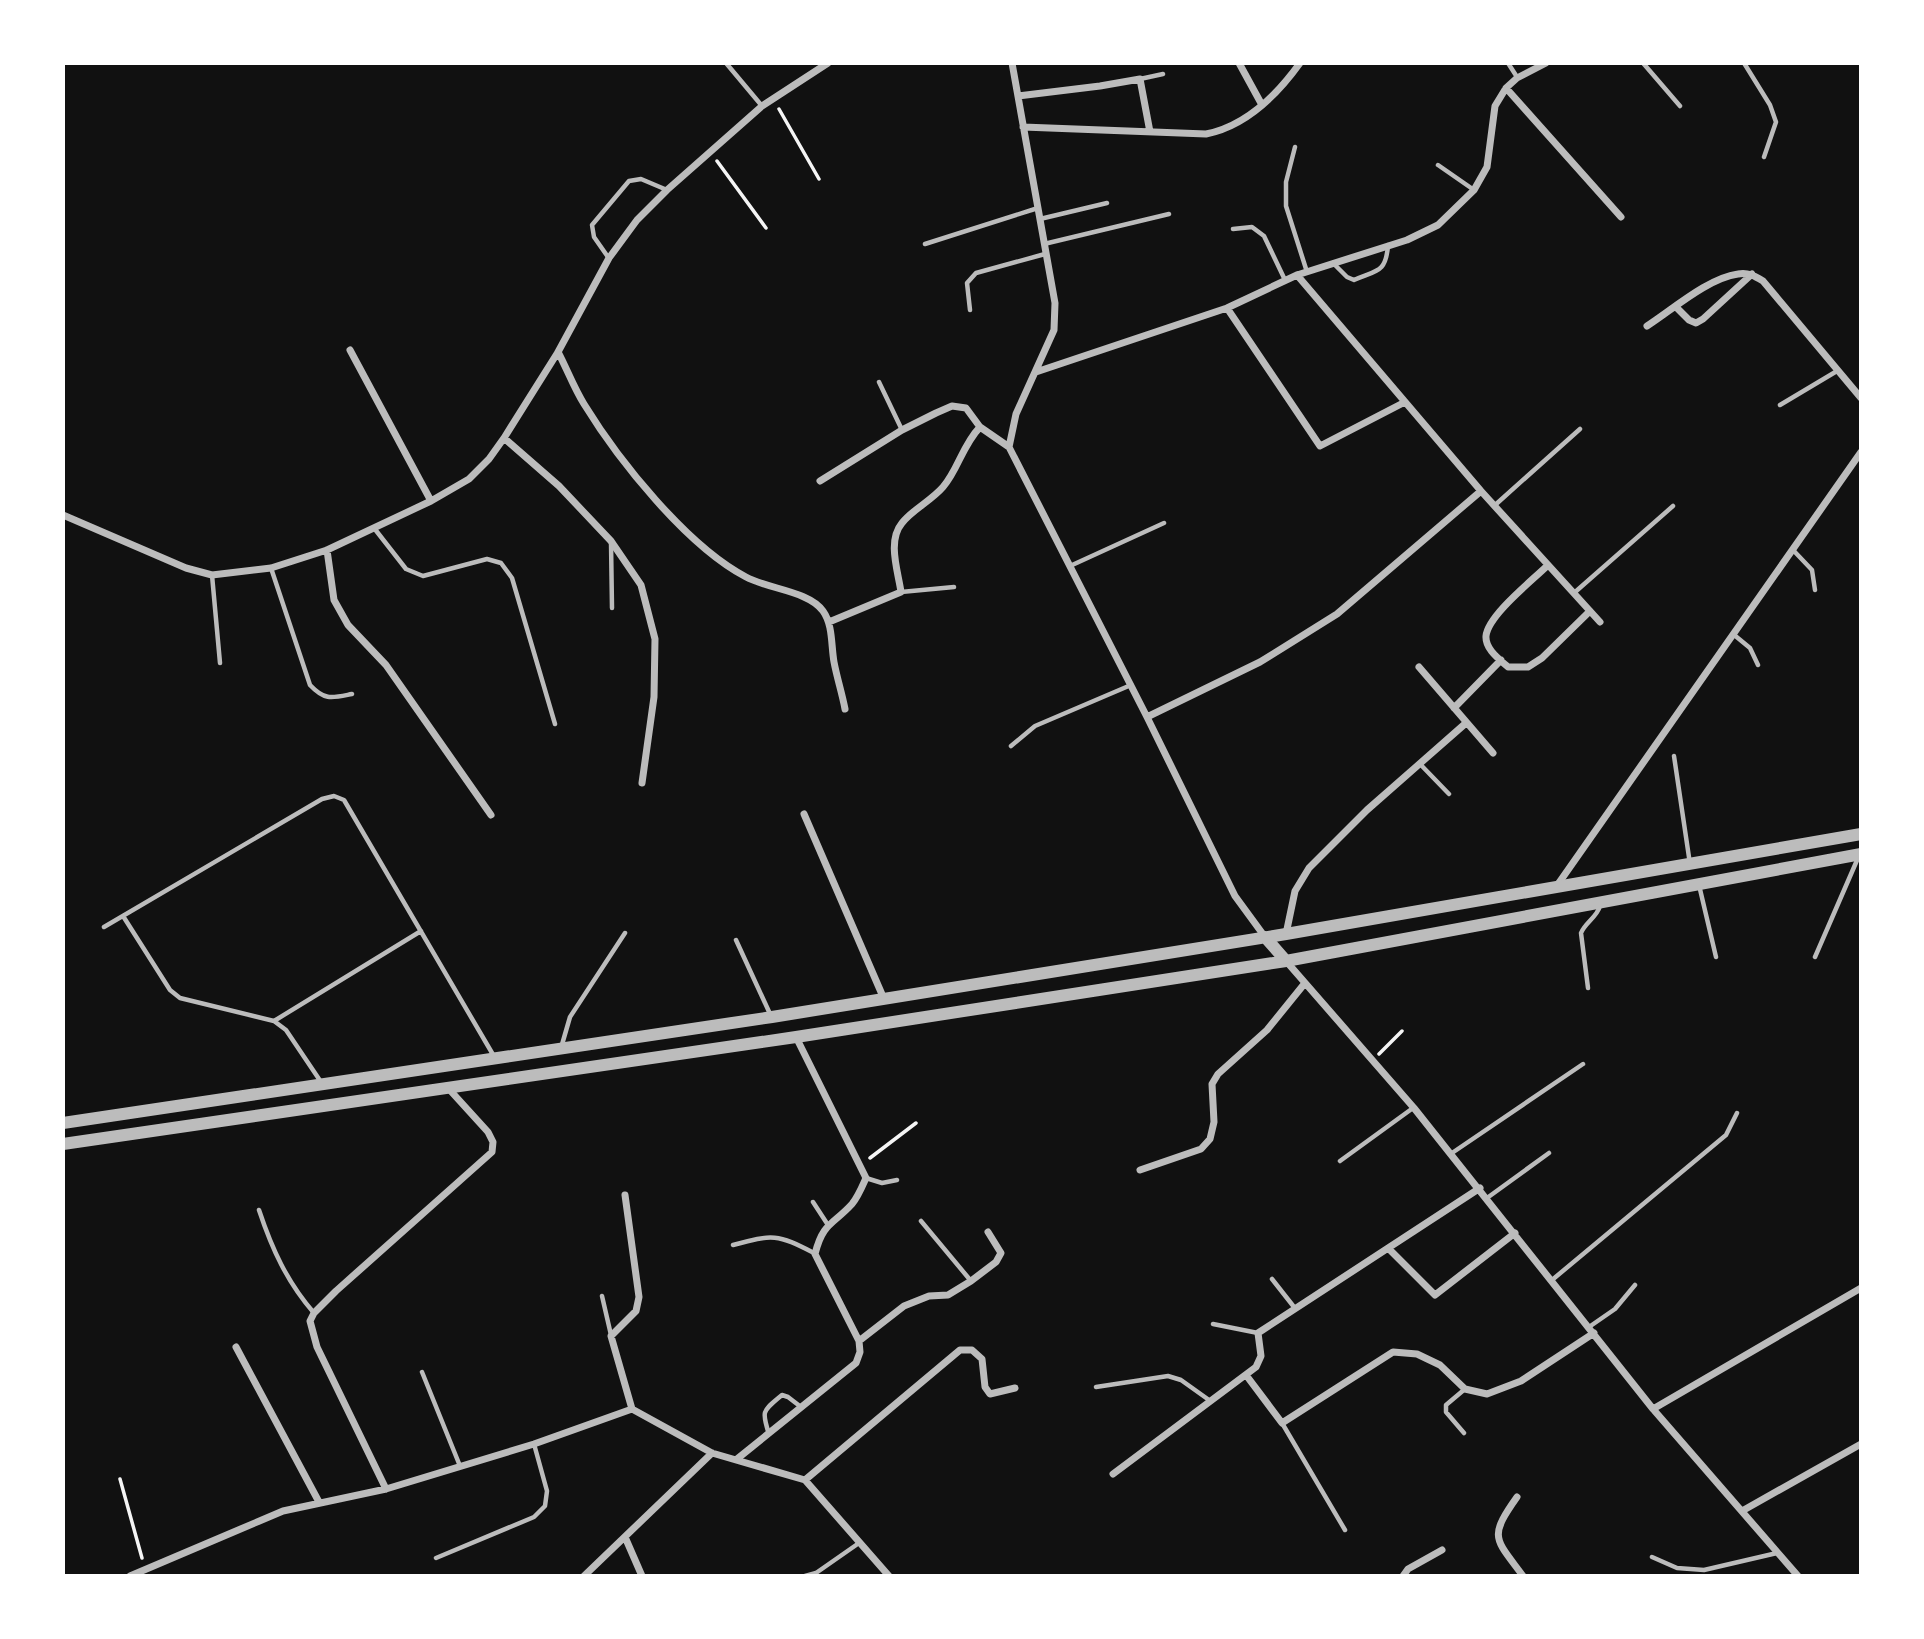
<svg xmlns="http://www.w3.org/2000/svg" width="1924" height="1639" font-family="'Space Grotesk',sans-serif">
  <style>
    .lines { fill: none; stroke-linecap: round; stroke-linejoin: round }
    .path { stroke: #f5f5f5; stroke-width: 3.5 }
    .service { stroke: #bcbcbc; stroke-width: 4.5 }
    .minor { stroke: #bcbcbc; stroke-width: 7 }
    .tertiary { stroke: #bcbcbc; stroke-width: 12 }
  </style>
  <rect width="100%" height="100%" fill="#111"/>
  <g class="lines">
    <path class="path" d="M779 109 819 179
      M717 161 766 228
      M1379 1054 1402 1031
      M870 1158 916 1123
      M120 1479 142 1558"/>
    <path class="service" d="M726 63 762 106
      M1508 63 1517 77
      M1643 63 1680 106
      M1744 63 1770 105 1776 122 1764 157
      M1140 79 1163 74
      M1295 147 1286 182V206L1307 272
      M1438 165 1474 190
      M1040 219 1107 203
      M1233 229 1252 227 1264 236 1285 280
      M925 244 1038 208
      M1044 244 1169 214
      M608 257 594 237 592 225 629 181 641 179 667 190
      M1333 263 1347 277 1354 280C1377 270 1386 273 1388 245
      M970 310 967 283 976 273 1045 254
      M879 382 902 430
      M1780 405 1837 371
      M1494 506 1580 429
      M374 528 406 569 423 576 487 559 501 563 512 578 555 724
      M611 542 612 608
      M1793 550 1812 570 1815 590
      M1070 566 1164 523
      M271 568 310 685C325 701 332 698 352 694
      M212 575 220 663
      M901 592 954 587
      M1574 593 1673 506
      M1733 634 1750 648 1758 665
      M1011 746 1035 726 1131 685
      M1674 756 1690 864
      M1420 764 1449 794
      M1699 885 1716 957
      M123 916 170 990 180 998 274 1021 286 1030 321 1082
      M104 927 322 799 334 796 344 800 495 1058
      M736 940 771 1016
      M1815 957 1858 858
      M1588 988 1581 933C1585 923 1597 917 1600 906
      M274 1021 421 931
      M561 1048 570 1017 625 933
      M1452 1153 1583 1064
      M1340 1161 1413 1108
      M866 1178 882 1183 897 1180
      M1487 1198 1549 1153
      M813 1202 828 1225
      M259 1210C272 1249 287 1282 314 1313
      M921 1221 971 1281
      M733 1245C773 1234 777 1234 814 1253
      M1272 1279 1294 1307
      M1552 1280 1726 1135 1737 1113
      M602 1296 611 1335
      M1213 1324 1258 1333
      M1589 1327 1615 1309 1635 1285
      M422 1372 460 1466
      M1096 1387 1168 1376 1181 1380 1209 1400
      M1282 1423 1345 1530
      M1464 1433 1446 1412V1405L1465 1389
      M769 1434C761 1410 763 1411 782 1395L788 1397 801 1407
      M1652 1557 1677 1568 1704 1570 1777 1553
      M436 1558 534 1517 545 1506 547 1491 534 1444
      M805 1576 816 1573 859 1543"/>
    <path class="minor" d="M1012 63 1055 303 1054 330 1016 414 1009 447 1147 717 1235 896 1265 937
      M1239 63 1262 105
      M1506 88 1621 217
      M1018 96 1100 86 1140 79 1150 132
      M1023 127 1206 134C1246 126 1277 95 1300 63
      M1297 275 1481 491 1600 622
      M1676 307 1689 320 1696 323 1703 319 1752 274
      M1227 308 1320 446 1405 402
      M1647 326C1672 310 1708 278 1738 274 1748 272 1755 276 1763 281L1861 398
      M350 350 431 501
      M558 352C567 369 574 388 584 404 619 461 687 546 746 577 768 589 809 591 823 611 833 625 831 645 834 662 837 678 842 693 845 709
      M1036 372 1227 308 1297 275 1407 240 1438 225 1474 190 1487 167 1495 106 1506 88 1517 78 1546 63
      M504 438 559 486 611 541 641 585 655 639 654 697 642 783
      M820 481 902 430 936 413 952 406 966 408 980 427 1009 447
      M63 515 186 568 212 575 271 568 327 550 431 501 469 479 489 459 504 438 558 352 609 258 637 220 667 190 762 106 828 63
      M327 550 334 600 348 625 386 665 491 815
      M1548 565C1533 580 1488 615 1486 636 1485 649 1499 659 1508 667H1528L1542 658 1590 611
      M829 622 901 592C898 571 887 541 902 523 913 509 931 501 943 487 958 470 962 446 980 427
      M1419 667 1493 753
      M1454 708 1501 660
      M1147 717 1260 662 1337 614 1481 491
      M804 814 884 999
      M1556 887 1861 452
      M1286 934 1295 891 1309 868 1367 810 1466 723
      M1286 961 1414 1108 1653 1409 1798 1576
      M1140 1170 1201 1149 1210 1139 1214 1122 1212 1084 1218 1074 1267 1030 1305 983
      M625 1195 639 1297 636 1311 611 1336 632 1409
      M1389 1249 1435 1295 1515 1233
      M859 1341 904 1306 929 1296 948 1295 971 1281 996 1262 1001 1253 988 1232
      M236 1347 319 1502
      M1246 1375 1282 1423 1393 1352 1417 1354 1440 1365 1465 1389 1487 1394 1521 1381 1594 1333
      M1653 1409 1861 1288
      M737 1459 856 1363 860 1352 859 1341 815 1254C823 1222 833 1225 852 1204 858 1197 862 1187 866 1178L796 1037
      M1113 1474 1256 1367 1261 1356 1258 1333 1480 1188
      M805 1480 960 1350H972L982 1359 985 1387 990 1394 1015 1388
      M386 1489 317 1347 310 1321 314 1313 336 1291 492 1152 493 1142 488 1132 448 1088
      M1517 1497C1488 1538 1495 1538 1523 1576
      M1742 1511 1861 1444
      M625 1537 642 1576
      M130 1576 283 1511 386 1489 534 1444 632 1409 712 1453 805 1480 889 1576
      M584 1576 712 1453
      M1403 1576 1408 1569 1442 1550"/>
    <path class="tertiary" d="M1265 937 1286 961
      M63 1123 772 1017 1286 934 1861 834
      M63 1144 796 1037 1286 961 1861 854"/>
  </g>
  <rect width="1924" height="1639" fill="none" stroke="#ffffff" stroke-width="130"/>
</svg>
